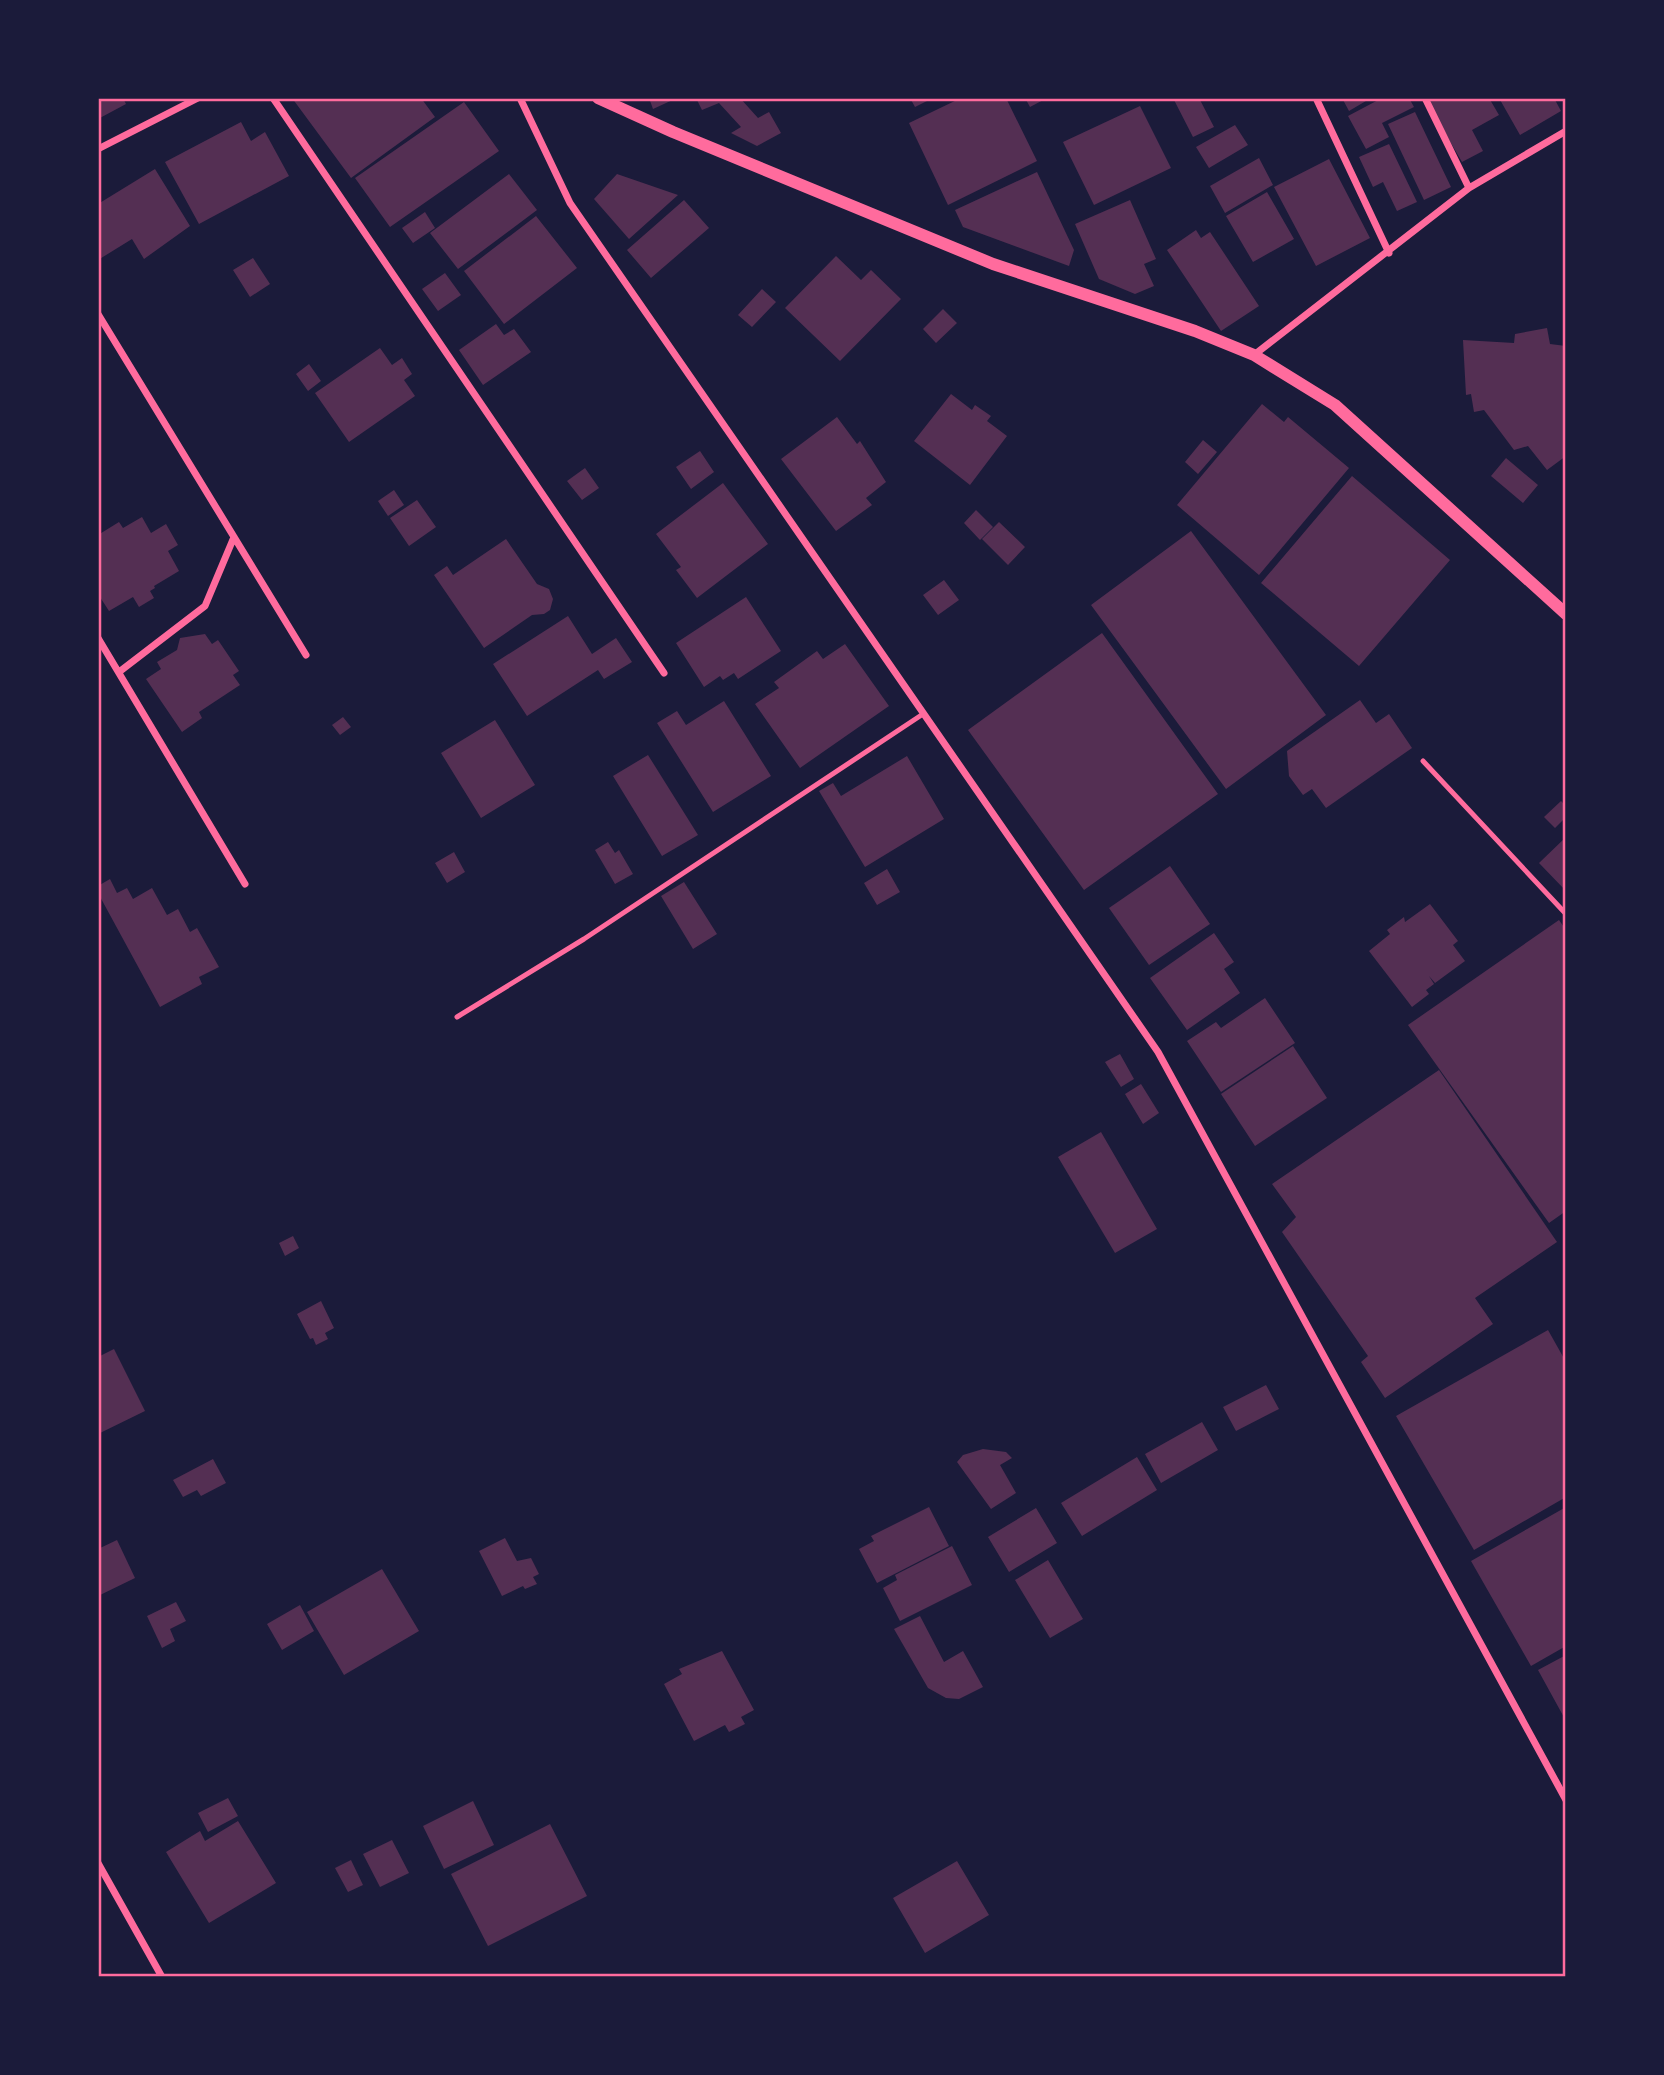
<svg xmlns="http://www.w3.org/2000/svg" width="1664" height="2075" font-family="Commissioner,sans-serif">
  <style>
    .building { fill: #542f53 }
    .lines { fill: none; stroke-linecap: round; stroke-linejoin: round }
    .service { stroke: #ff6b9d; stroke-width: 5 }
    .minor { stroke: #ff6b9d; stroke-width: 7 }
    .tertiary { stroke: #ff6b9d; stroke-width: 12 }
    .neatline { fill: none; stroke: #ff6b9d; stroke-width: 2.5 }
  </style>
  <rect width="100%" height="100%" fill="#1b1b3a"/>
  <path class="building" d="M98 98H123L126 104 98 119Z
    M292 98H421L435 117 351 178Z
    M649 98H677L653 109Z
    M696 98H740L758 118 769 112 781 133 757 146 731 133 741 127 719 103 702 110Z
    M910 98H933L915 107Z
    M961 98H1006L1037 161 948 205 909 123Z
    M1025 98H1047L1030 107Z
    M1173 98H1199L1214 127 1193 137Z
    M1342 98H1371L1349 111Z
    M1382 98H1409L1414 107 1382 123 1389 137 1366 149 1348 116Z
    M1433 98H1489L1499 115 1472 130 1483 151 1462 162 1427 102Z
    M1499 98H1554L1561 111 1520 135Z
    M464 102 499 151 390 227 355 178Z
    M1140 106 1171 168 1094 205 1063 142Z
    M1415 112 1451 187 1424 200 1388 124Z
    M241 122 251 141 265 132 289 176 199 224 165 162Z
    M1235 125 1248 145 1209 168 1196 147Z
    M1389 144 1417 202 1397 211 1383 182 1373 187 1359 157Z
    M1259 158 1273 185 1225 213 1210 186Z
    M1329 159 1370 238 1316 266 1274 187Z
    M155 169 190 226 144 259 132 239 98 260V204Z
    M1037 172 1074 250 1069 266 963 227 955 210Z
    M509 174 537 210 458 269 430 233Z
    M617 174 678 195 629 239 594 199Z
    M1267 192 1294 239 1253 262 1226 216Z
    M684 200 709 228 651 278 627 250Z
    M1130 200 1156 259 1144 264 1154 286 1135 294 1099 279 1075 224Z
    M425 212 435 228 413 243 402 228Z
    M536 216 577 268 504 324 464 271Z
    M1196 230 1201 238 1210 232 1259 306 1221 331 1167 250Z
    M836 256 861 280 871 270 901 299 840 361 785 308Z
    M253 258 270 284 250 297 233 270Z
    M445 273 461 295 438 311 422 289Z
    M762 289 776 302 752 327 738 315Z
    M943 309 957 323 936 343 923 329Z
    M496 324 504 335 514 329 531 352 483 385 459 350Z
    M1547 328 1550 344 1566 346V456L1547 470 1528 446 1514 450 1484 410 1474 412 1471 394 1466 395 1463 340 1514 343 1515 334Z
    M380 348 392 365 402 358 412 374 404 380 415 396 349 442 315 393Z
    M309 364 321 381 308 391 296 374Z
    M951 394 972 410 975 405 991 416 987 421 1007 436 970 485 914 441Z
    M1262 404 1284 422 1288 417 1349 468 1259 575 1177 505Z
    M837 417 857 444 860 441 886 482 866 498 872 505 836 531 781 459Z
    M1203 440 1217 452 1198 474 1185 462Z
    M700 451 714 472 691 489 676 467Z
    M1506 458 1538 485 1523 503 1491 476Z
    M585 468 599 488 582 500 567 481Z
    M1352 476 1450 560 1359 666 1261 583Z
    M723 483 768 544 697 598 676 570 681 567 656 534Z
    M394 490 404 505 388 516 378 501Z
    M417 500 436 527 409 546 390 518Z
    M976 510 993 527 980 540 964 523Z
    M142 517 151 533 166 524 178 545 168 551 179 571 154 586 155 588 150 591 154 598 139 607 133 597 109 611 98 594V535L119 522 123 528Z
    M999 522 1025 547 1008 565 982 539Z
    M1191 531 1326 715 1226 789 1091 605Z
    M506 539 537 584 549 589 553 599 550 610 544 614 532 615 484 648 434 575 447 566 453 575Z
    M944 580 959 600 938 615 923 595Z
    M746 597 781 651 738 679 734 673 723 680 720 676 704 687 676 643Z
    M568 616 592 654 616 638 632 662 604 679 598 670 527 716 493 664Z
    M1102 633 1218 794 1084 890 968 730Z
    M205 634 212 644 218 640 239 671 233 675 240 685 199 712 202 718 182 732 146 679 161 669 157 662 177 650 180 638Z
    M845 644 889 706 800 768 755 704 779 688 774 682 817 651 823 659Z
    M1360 700 1376 723 1389 714 1412 748 1326 808 1312 789 1303 795 1289 776 1287 751Z
    M724 701 771 776 713 812 657 723 677 711 686 725Z
    M343 717 351 727 340 735 332 725Z
    M495 720 535 785 481 818 441 753Z
    M648 755 698 835 662 856 613 776Z
    M907 756 944 819 865 867 819 791 833 783 841 796Z
    M1561 801 1566 806V817L1555 828 1544 817Z
    M1566 837V891L1539 863Z
    M608 842 615 853 619 850 633 874 615 884 595 850Z
    M454 852 465 872 447 883 435 863Z
    M1170 866 1210 924 1149 965 1109 908Z
    M887 869 900 892 877 905 864 883Z
    M110 879 117 893 127 888 133 899 152 888 167 915 178 909 190 932 197 928 219 967 199 977 202 984 160 1007 98 893V886Z
    M684 882 717 934 693 949 661 896Z
    M1430 904 1458 941 1453 945 1465 961 1435 983 1429 976 1434 984 1426 990 1429 994 1412 1007 1369 951 1390 934 1387 930 1404 917 1405 922Z
    M1559 920 1566 930V1211L1549 1223 1408 1025Z
    M1214 933 1234 962 1224 969 1240 993 1187 1030 1150 978Z
    M1265 998 1295 1043 1221 1092 1187 1041 1216 1022 1221 1028Z
    M1293 1046 1327 1098 1255 1146 1221 1094Z
    M1120 1054 1134 1079 1121 1087 1105 1062Z
    M1439 1070 1557 1242 1475 1298 1493 1324 1385 1398 1361 1362 1368 1356 1282 1232 1296 1217 1272 1184Z
    M1141 1084 1159 1113 1143 1124 1125 1094Z
    M1101 1132 1157 1229 1115 1253 1058 1157Z
    M293 1236 299 1248 285 1256 279 1243Z
    M321 1301 334 1328 325 1333 328 1339 316 1345 313 1338 310 1339 297 1314Z
    M1548 1330 1566 1362V1497L1474 1550 1396 1416Z
    M114 1349 145 1411 98 1434V1357Z
    M1266 1385 1279 1409 1236 1431 1223 1407Z
    M1202 1422 1218 1450 1161 1483 1145 1454Z
    M983 1449 1006 1452 1012 1458 1000 1465 1016 1493 991 1509 957 1462 963 1455Z
    M1137 1457 1157 1490 1082 1536 1061 1503Z
    M213 1459 226 1483 201 1496 197 1490 183 1497 173 1480Z
    M929 1507 949 1546 877 1583 859 1549 874 1541 871 1536Z
    M1566 1507V1646L1531 1666 1471 1561Z
    M1036 1508 1057 1543 1009 1572 988 1537Z
    M505 1538 517 1561 531 1558 539 1574 533 1577 537 1584 525 1589 523 1586 502 1596 479 1551Z
    M117 1540 135 1578 98 1596V1549Z
    M952 1546 972 1585 900 1621 883 1588 897 1580 895 1575Z
    M1048 1560 1083 1619 1050 1638 1015 1580Z
    M382 1569 419 1631 344 1675 307 1612Z
    M176 1602 186 1621 170 1629 175 1641 162 1648 147 1616Z
    M300 1605 314 1631 282 1650 267 1624Z
    M920 1616 944 1662 963 1651 983 1687 959 1699 946 1698 928 1688 894 1629Z
    M722 1651 754 1710 741 1717 745 1724 729 1732 725 1725 694 1741 664 1684 682 1674 679 1669Z
    M1566 1655V1721L1538 1670Z
    M228 1798 238 1816 208 1832 198 1813Z
    M473 1801 494 1845 444 1869 423 1826Z
    M238 1821 276 1883 209 1923 166 1852 200 1831 205 1841Z
    M550 1824 587 1896 488 1946 451 1874Z
    M392 1840 409 1873 380 1887 363 1854Z
    M351 1860 363 1885 348 1892 335 1868Z
    M957 1861 989 1915 925 1953 893 1898Z"/>
  <g class="lines">
    <path class="service" d="M1423 761 1566 914
      M457 1017 584 939 923 714"/>
    <path class="minor" d="M273 98 664 673
      M520 98 570 203 1158 1052 1566 1800
      M1316 98 1389 253
      M1425 98 1469 188
      M98 149 198 98
      M98 314 306 655
      M1254 355 1469 188 1566 131
      M98 638 245 884
      M119 672 205 606 234 537
      M98 1863 162 1977"/>
    <path class="tertiary" d="M598 98 673 132 993 264 1195 331 1254 355 1335 405 1566 614"/>
  </g>
  <rect width="1664" height="2075" fill="none" stroke="#1b1b3a" stroke-width="200"/>
  <rect x="100" y="100" width="1464" height="1875" class="neatline"/>
</svg>
